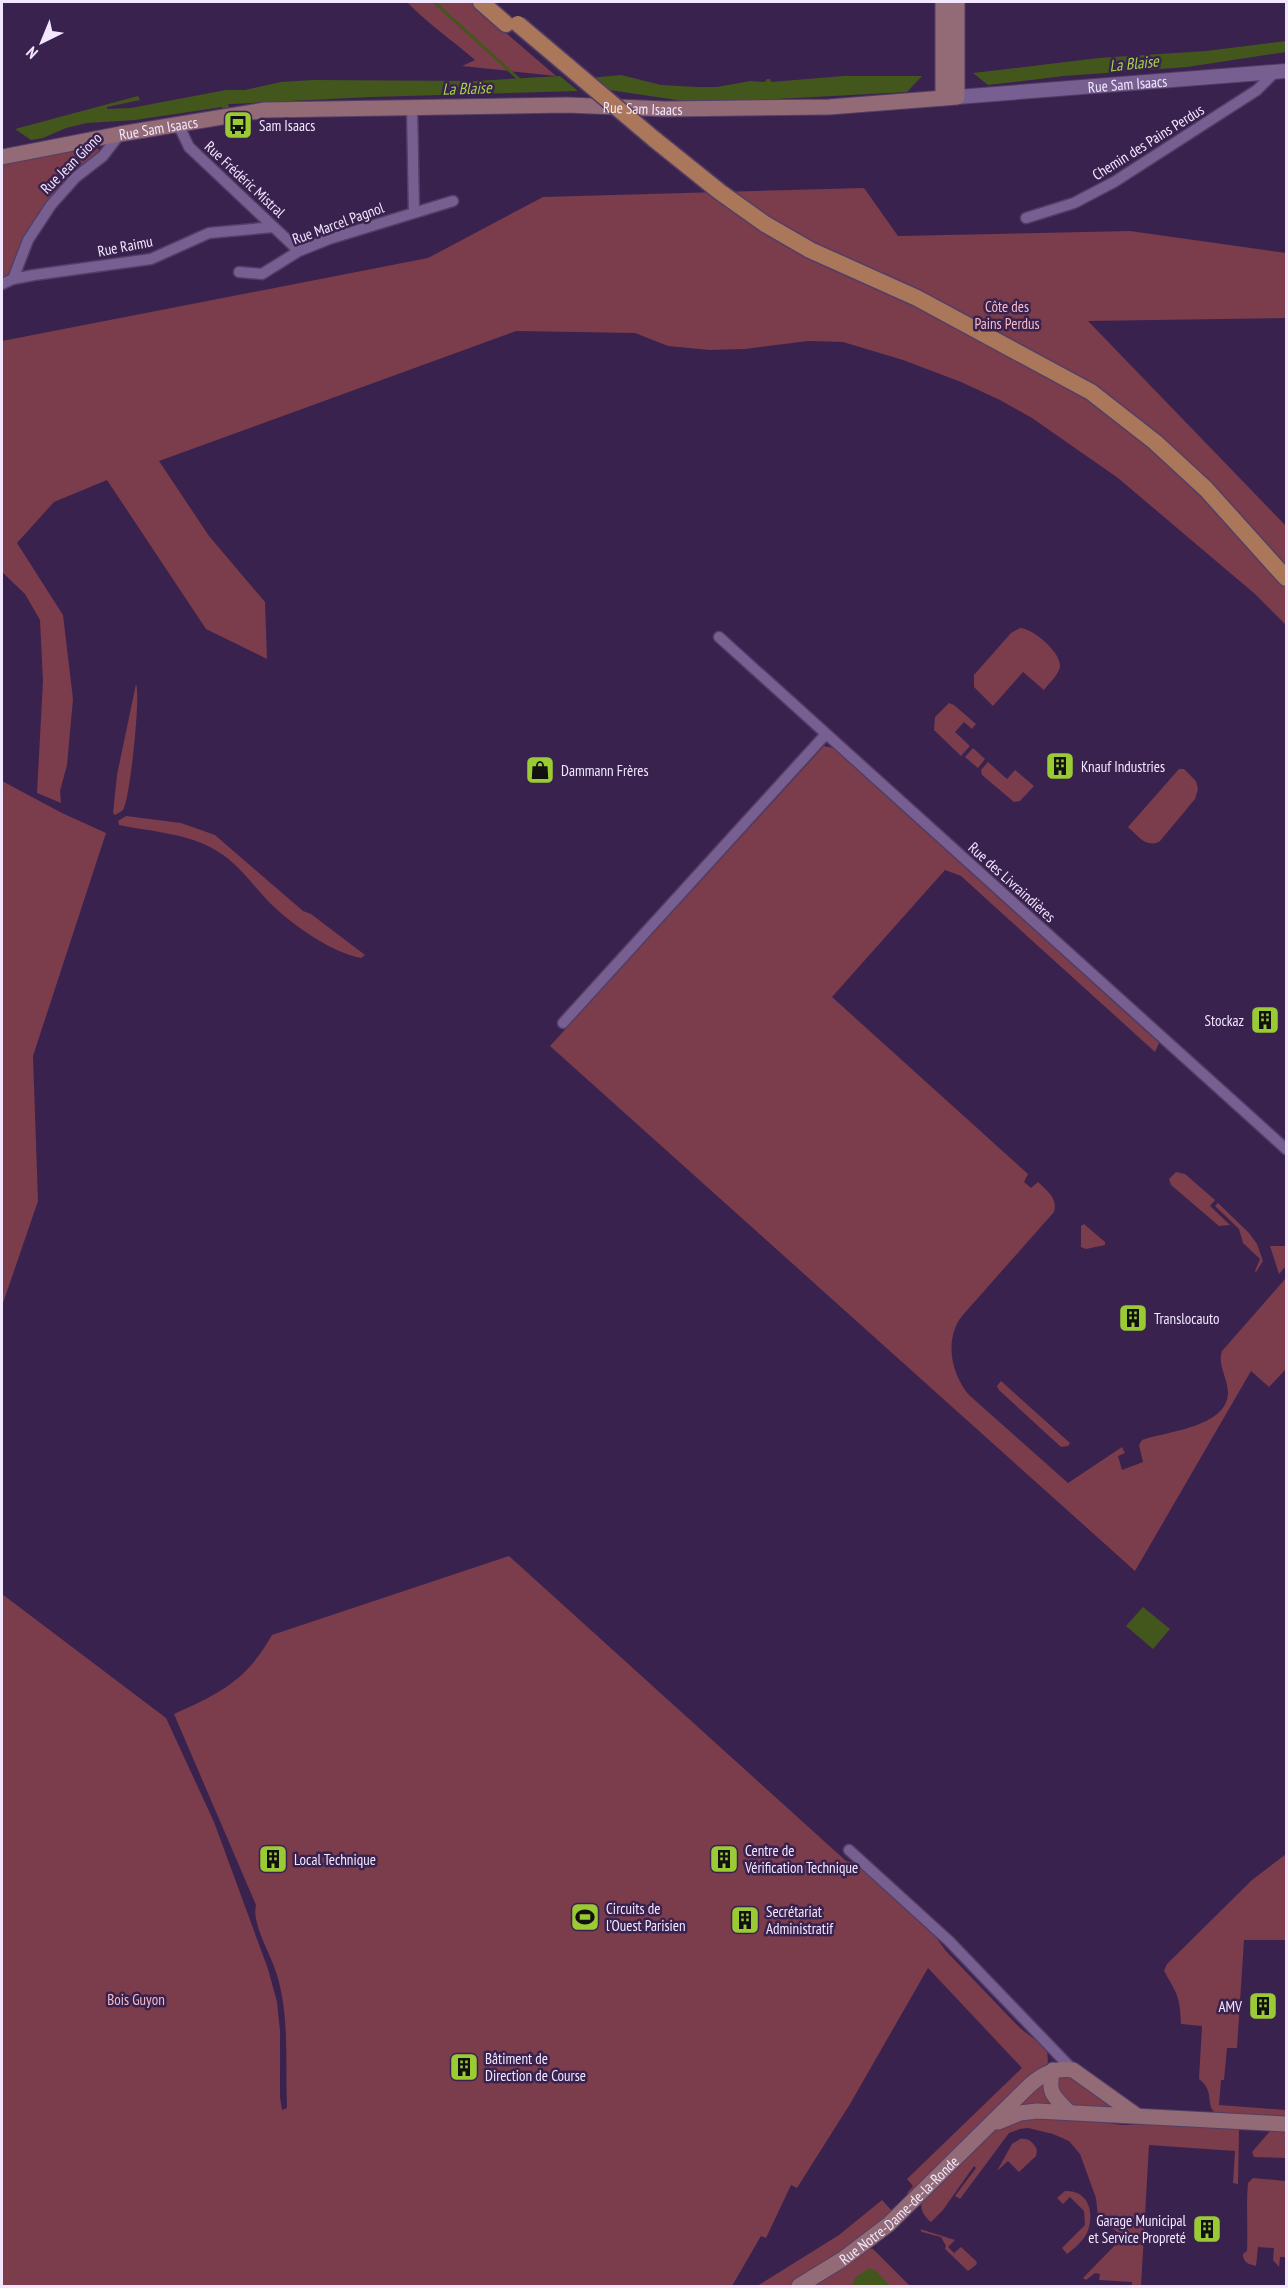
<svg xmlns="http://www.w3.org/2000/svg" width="1288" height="2288" font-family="'PT Sans Narrow',sans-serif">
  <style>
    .green { fill: #7b3c4b }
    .water { fill: #43571d }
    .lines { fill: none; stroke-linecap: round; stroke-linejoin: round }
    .stream { stroke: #43571d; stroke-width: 3 }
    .minor-casing { stroke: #533e65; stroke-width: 13 }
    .tertiary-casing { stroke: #533e65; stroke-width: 16 }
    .secondary-casing { stroke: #533e65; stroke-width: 17 }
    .primary-casing { stroke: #533e65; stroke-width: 19 }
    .minor { stroke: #785f92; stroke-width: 10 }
    .tertiary { stroke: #785f92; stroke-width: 14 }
    .secondary { stroke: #926b76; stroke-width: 15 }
    .primary { stroke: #ab775a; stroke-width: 16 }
    .primary-bridge-casing { stroke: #533e65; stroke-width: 19; stroke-linecap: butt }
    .primary-bridge { stroke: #ab775a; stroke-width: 16 }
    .labels { text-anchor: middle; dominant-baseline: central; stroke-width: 5; stroke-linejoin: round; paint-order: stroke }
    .street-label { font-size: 15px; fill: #f2e7ff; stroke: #3a224f }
    .poi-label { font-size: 15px; fill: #f2e7ff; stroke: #3a224f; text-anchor: start }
    .park-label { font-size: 15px; fill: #f6bbc6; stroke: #3a224f }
    .water-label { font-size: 16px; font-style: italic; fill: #a4d447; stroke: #3a224f }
  </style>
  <rect width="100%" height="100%" fill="#3a224f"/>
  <path class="green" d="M407 2H470L556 76 462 66 475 60C452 40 428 24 407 2Z
    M95 146 99 150V154L85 164 69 172 71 176C41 203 24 237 9 274L2 278V164Z
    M864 188 898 236 1130 231 1286 253V318L1088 321 1286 526V625L1255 594 1118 478 1032 418 1000 400 961 382 903 360 843 342 808 341 745 349 710 350 668 346 635 333 516 331 159 461 209 536 265 602 267 659 206 629 107 480 54 502 17 543 63 615 73 699 67 765 60 791 61 803 37 793 43 681 40 620 25 594 2 572V341L428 258 543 197Z
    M1020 628C1032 628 1061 652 1060 666 1059 675 1049 683 1044 690L1023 672 993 706 974 687V675L1011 633Z
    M136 684C141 693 130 800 123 810 121 812 118 813 115 815L113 813 117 775Z
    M949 703 954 705 976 724 972 729 964 722 955 732 970 746 961 756 934 730 935 717Z
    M824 746 833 748 1159 1043 1155 1052 961 876 945 870 832 997 1028 1174 1024 1182 1031 1188 1038 1182C1047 1191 1058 1198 1054 1212L962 1316C944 1339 951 1374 969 1395L1068 1483 1122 1447 1125 1453 1118 1456 1122 1470 1143 1462 1139 1445 1142 1440C1168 1431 1227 1427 1228 1393 1228 1378 1217 1365 1222 1351L1286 1278V1369L1269 1387 1251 1371 1135 1571 550 1046Z
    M973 748 985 759 978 768 965 757Z
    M988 762 1007 779 1015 770 1034 786 1020 801 1014 802 982 775 981 770Z
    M1179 769H1184L1196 781 1198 789 1195 799 1160 841C1147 849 1138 836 1128 827Z
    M2 781 62 813 106 833 33 1056 38 1201 2 1306Z
    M126 816 181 823 215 835 303 911 311 914 365 955 361 958C332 953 291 924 270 903 253 886 239 864 217 851 188 833 153 832 119 825L118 821Z
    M1176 1172 1185 1174 1215 1200 1210 1206 1230 1225 1219 1226 1171 1185 1169 1179Z
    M1218 1203 1249 1233 1257 1244 1263 1261 1256 1272 1255 1271 1260 1259 1243 1243 1239 1229 1215 1206Z
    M1084 1224 1105 1242V1245L1086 1249 1081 1247V1226Z
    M1270 1246H1286V1266L1279 1274Z
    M1001 1381 1070 1443 1068 1446 1061 1447 999 1390 997 1386Z
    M509 1556 846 1861 859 1864 930 1929 946 1951 1020 2028 1047 2049 1048 2063 909 2195 907 2193 913 2186 907 2179 1022 2068 928 1968 850 2104 797 2188 791 2185 766 2238 761 2236 732 2286H2V1594L166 1718 214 1822 268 1969 277 2002 280 2031V2097L282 2110 287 2108C285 2063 290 2019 277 1975 272 1956 251 1923 256 1905L174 1714C220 1693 246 1681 272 1635Z
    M1286 1854V1940H1244L1237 2048H1227L1224 2080H1221L1219 2105 1286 2110V2120L1215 2113C1205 2103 1215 2091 1199 2079L1202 2026 1181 2024C1180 1996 1177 1994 1164 1971L1167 1964 1252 1880Z
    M1060 2075 1068 2076 1117 2108 1074 2106 1067 2103 1055 2085Z
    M1042 2082 1055 2104 1012 2108Z
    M1094 2117C1112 2127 1133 2127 1153 2121L1237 2127 1239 2130 1238 2184 1233 2183 1235 2151 1149 2145 1141 2286H1132V2282L1099 2280 1100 2274 1095 2273 1086 2280 1083 2278 1123 2237 1098 2216 1096 2198 1080 2154 1069 2141 1053 2134 1028 2128 1020 2129 1009 2133 960 2199 955 2196 976 2168 974 2166 943 2210 931 2222C925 2217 919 2209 922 2201L996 2129 1014 2119Z
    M1271 2130H1286V2158L1254 2157 1252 2152Z
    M1020 2139C1029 2138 1033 2142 1037 2150L1036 2156 1019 2172 1008 2161 997 2171 1012 2144Z
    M1253 2178 1286 2181V2257H1280L1279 2267 1273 2260 1274 2248 1258 2247 1256 2266C1249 2264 1243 2263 1243 2254L1247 2251C1248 2227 1246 2206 1248 2183Z
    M1065 2191C1089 2190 1095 2213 1087 2233 1083 2241 1074 2249 1067 2254L1062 2248 1085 2225 1084 2211 1070 2197 1063 2204 1057 2198Z
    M882 2200 892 2211 869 2233 792 2286H757L839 2235Z
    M920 2229 955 2240 948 2247 954 2253 961 2247 976 2261 977 2264 968 2271 945 2249 946 2246 941 2237 922 2232Z
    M868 2248 873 2249 910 2286H811Z"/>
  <path class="water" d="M1286 41V52L1187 67 1064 76 988 85 973 73 1099 58 1206 51Z
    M621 75 661 85 697 87H717L750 81 765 82 767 79H770L771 82 844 76H922L907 92 721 102 716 100 690 102 603 89 590 78Z
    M560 76 578 91 371 97 231 104H228L229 108 223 109 222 107 135 120 87 123 66 128 43 138 31 140 15 129 138 96 140 100 107 107V109L131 108 226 90H245L281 82 313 80 474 81Z
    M1143 1607 1170 1629 1153 1649 1126 1626Z
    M869 2268 876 2271 890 2286H854L853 2282 855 2278Z"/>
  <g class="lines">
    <path class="stream" d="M434 2 521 81"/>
    <g class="minor-casing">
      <path id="minor" d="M412 106 414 213
        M178 124 189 147 299 251
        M1026 218 1074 203 1114 182 1257 90 1275 72
        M239 272 262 274 299 251 329 239 453 201
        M13 279 28 240 51 205 76 177 103 156 120 134
        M2 284 13 279 34 275 151 259 209 233 274 227
        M719 637 1286 1149
        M563 1023 826 734
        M849 1850 949 1941 1073 2070"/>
    </g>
    <g class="tertiary-casing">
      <g id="tertiary">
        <path id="s1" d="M957 97 1286 71"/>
      </g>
    </g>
    <g class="secondary-casing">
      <g id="secondary">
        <path d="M943 98V2"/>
        <path id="s2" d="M2 157 120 134 265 110 567 105 666 109 829 107 957 97V2"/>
        <path d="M1053 2070C1047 2092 1053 2096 1068 2111"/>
        <path d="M998 2122 1020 2113 1037 2111 1286 2124"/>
        <path id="s3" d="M799 2286 843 2259 889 2224 1030 2085C1044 2073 1055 2068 1073 2070L1136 2115"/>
      </g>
    </g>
    <g class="primary-casing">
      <path id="primary" d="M481 2 506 24
        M654 139 720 192 765 224 810 250 917 298 1091 392 1155 442 1206 489 1286 578"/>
    </g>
    <use href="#minor" class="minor"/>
    <use href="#tertiary" class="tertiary"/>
    <use href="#secondary" class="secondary"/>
    <use href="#primary" class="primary"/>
    <g class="primary-bridge-casing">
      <path id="primary-bridge" d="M518 24 654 139"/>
    </g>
    <use href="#primary-bridge" class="primary-bridge"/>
  </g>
  <defs>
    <g id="bus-square" transform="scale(1.5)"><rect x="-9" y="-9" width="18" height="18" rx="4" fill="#9acb34" stroke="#3a224f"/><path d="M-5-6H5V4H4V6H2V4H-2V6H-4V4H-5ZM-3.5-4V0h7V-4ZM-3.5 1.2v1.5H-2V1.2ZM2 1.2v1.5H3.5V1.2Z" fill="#111"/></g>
    <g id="building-square" transform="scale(1.5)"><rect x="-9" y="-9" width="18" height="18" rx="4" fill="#9acb34" stroke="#3a224f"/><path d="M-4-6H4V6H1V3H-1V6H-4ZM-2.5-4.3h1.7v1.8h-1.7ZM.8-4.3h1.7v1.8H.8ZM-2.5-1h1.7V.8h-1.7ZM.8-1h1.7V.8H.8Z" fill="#111"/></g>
    <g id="shop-square" transform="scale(1.5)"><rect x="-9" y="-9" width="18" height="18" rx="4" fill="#9acb34" stroke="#3a224f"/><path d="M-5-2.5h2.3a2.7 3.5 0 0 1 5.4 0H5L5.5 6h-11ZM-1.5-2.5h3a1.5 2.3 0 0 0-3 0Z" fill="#111"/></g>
    <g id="stadium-square" transform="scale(1.5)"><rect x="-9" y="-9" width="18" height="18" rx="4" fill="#9acb34" stroke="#3a224f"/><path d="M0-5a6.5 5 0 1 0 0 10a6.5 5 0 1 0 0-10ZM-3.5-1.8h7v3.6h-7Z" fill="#111"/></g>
  </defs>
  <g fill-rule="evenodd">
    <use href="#bus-square" x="238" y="125"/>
    <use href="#building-square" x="1060" y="766"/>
    <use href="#shop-square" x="540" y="770"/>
    <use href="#building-square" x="1265" y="1020"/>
    <use href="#building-square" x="1133" y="1318"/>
    <use href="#building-square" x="273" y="1859"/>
    <use href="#building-square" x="724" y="1859"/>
    <use href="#stadium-square" x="585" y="1917"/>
    <use href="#building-square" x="745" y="1920"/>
    <use href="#building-square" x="1263" y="2006"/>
    <use href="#building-square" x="464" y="2067"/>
    <use href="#building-square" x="1207" y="2229"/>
  </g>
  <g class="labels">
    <g class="street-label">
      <text stroke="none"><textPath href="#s1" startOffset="171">Rue Sam Isaacs</textPath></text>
      <text stroke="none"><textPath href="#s2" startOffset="645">Rue Sam Isaacs</textPath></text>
      <text stroke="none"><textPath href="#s2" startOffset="159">Rue Sam Isaacs</textPath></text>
      <text transform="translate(1148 142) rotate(-32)">Chemin des Pains Perdus</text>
      <text transform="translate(71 163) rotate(-45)">Rue Jean Giono</text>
      <text transform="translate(245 179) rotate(43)">Rue Frédéric Mistral</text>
      <text transform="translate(338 223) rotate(-20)">Rue Marcel Pagnol</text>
      <text transform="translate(125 246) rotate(-11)">Rue Raimu</text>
      <text transform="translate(1012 882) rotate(42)">Rue des Livraindières</text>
      <text stroke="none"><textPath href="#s3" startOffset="126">Rue Notre-Dame-de-la-Ronde</textPath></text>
    </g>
    <g class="poi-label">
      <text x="259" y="125">Sam Isaacs</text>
      <text x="1081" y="766">Knauf Industries</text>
      <text x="561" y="770">Dammann Frères</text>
      <text x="1244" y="1020" text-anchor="end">Stockaz</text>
      <text x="1154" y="1318">Translocauto</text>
      <text x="745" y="1850">Centre de<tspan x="745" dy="17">Vérification Technique</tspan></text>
      <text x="294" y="1859">Local Technique</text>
      <text x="606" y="1908">Circuits de<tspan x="606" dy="17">l’Ouest Parisien</tspan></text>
      <text x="766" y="1911">Secrétariat<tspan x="766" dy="17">Administratif</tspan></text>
      <text x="1242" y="2006" text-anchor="end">AMV</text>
      <text x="485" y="2058">Bâtiment de<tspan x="485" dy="17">Direction de Course</tspan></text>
      <text x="1186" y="2220" text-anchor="end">Garage Municipal<tspan x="1186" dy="17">et Service Propreté</tspan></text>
    </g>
    <g class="park-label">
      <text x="1007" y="306">Côte des<tspan x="1007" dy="17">Pains Perdus</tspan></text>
      <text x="136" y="1999">Bois Guyon</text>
    </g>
    <g class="water-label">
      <text transform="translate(1134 63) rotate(-6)">La Blaise</text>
      <text transform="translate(467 88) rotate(-2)">La Blaise</text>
    </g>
  </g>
  <rect width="1288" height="2288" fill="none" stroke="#f2e7ff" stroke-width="6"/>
  <g transform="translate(42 42) rotate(223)" stroke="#3a224f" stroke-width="4.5" paint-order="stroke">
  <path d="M0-4.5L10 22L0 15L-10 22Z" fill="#f2e7ff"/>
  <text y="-9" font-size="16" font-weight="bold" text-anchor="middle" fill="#f2e7ff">N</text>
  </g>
</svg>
